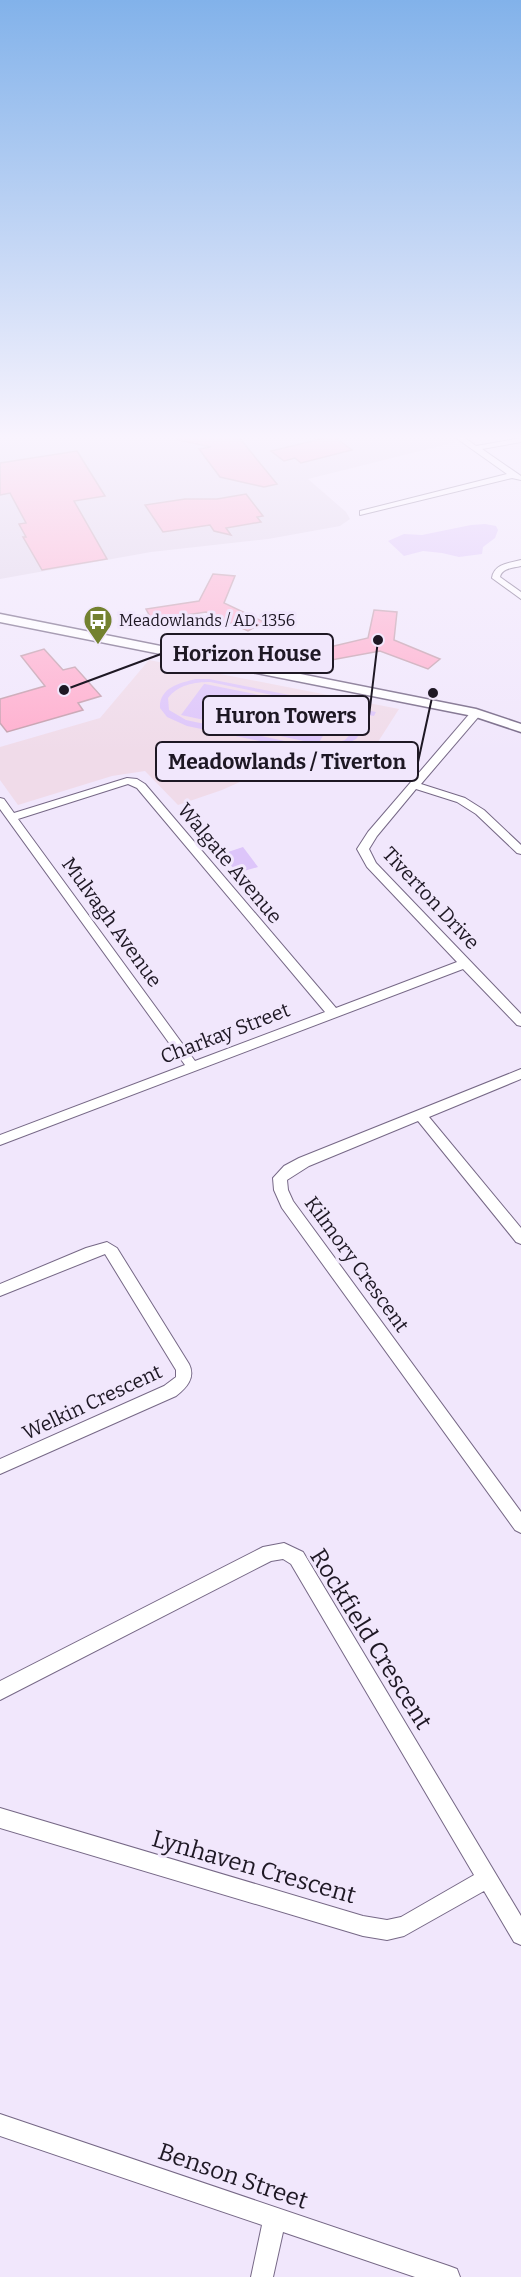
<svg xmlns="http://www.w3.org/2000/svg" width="521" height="2277" font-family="Bitter,serif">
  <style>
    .commercial { fill: #e1d5e9 }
    .education { fill: #f0dbe9 }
    .green { fill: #ddc5fa; fill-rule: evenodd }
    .building { fill: #ffafce; stroke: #c59fad; stroke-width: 1.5 }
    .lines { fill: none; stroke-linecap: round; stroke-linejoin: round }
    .street-casing { stroke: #766886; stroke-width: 2 }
    .secondary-casing { stroke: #766886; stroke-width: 3 }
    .street { fill: #fff; fill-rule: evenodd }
    .secondary { fill: #fff; fill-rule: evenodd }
    .labels { text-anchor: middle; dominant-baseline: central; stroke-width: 6; stroke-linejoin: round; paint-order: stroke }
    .far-poi-label { font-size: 16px; fill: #1e1824; stroke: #f1e7fc; text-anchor: start }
    .street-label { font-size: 20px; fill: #1e1824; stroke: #f1e7fc }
    .near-street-label { font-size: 24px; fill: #1e1824; stroke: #f1e7fc }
    .leader { fill: none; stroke: #1e1824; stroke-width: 2 }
    .callout-dot { fill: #1e1824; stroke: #f1e7fc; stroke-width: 2 }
    .callout { fill: #f1e7fc; stroke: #1e1824; stroke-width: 2 }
    .callout-label { font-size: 21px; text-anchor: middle; font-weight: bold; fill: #1e1824 }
  </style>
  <rect width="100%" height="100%" fill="#f1e7fc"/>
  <path class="commercial" d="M0 435H446L456 442 308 479 346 512 350 519 340 526 268 539 151 552 0 579Z"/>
  <path class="education" d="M149 660 399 709 369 756 289 760 222 790 178 805 145 771 112 776 18 805 0 780V747L100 718Z"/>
  <path class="green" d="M471 525 485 524 496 526 498 530 495 538 483 547 482 554 459 557 442 553 423 551 404 556 388 541 404 534 422 535Z
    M196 679H209L376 712 374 716 357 713 363 722 362 731 356 739 340 748 314 752 187 726 167 717 160 708C159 688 179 683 196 679ZM210 682 340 709 354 720 355 729 345 740 325 747H313L186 720 169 710 168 698C178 685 194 682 210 682Z
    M204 684H205L338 711 318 744 181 715Z
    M243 847 258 867 237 873 222 854Z"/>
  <path class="building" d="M178 435H237L277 484 264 487 220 477 199 449 211 447 178 440Z
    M333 436 352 450 301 463 295 458 284 461 271 451Z
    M77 451 105 496 74 501 107 559 42 570 23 537H26L19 524 26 523 10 493 0 495V463Z
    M246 494 263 516 257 517 261 522 226 528 231 535 214 531 210 525 163 532 145 505 185 499H217Z
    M213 574 235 576 224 603 264 622 248 631 206 612 152 620 146 609 199 601Z
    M374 610 397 612 394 640 440 659 428 669 380 651 326 661 317 650 368 638Z
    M44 649 63 670 75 667 101 696 78 703 83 710 7 732 0 723V699L45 686 21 656Z"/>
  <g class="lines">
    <g class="street-casing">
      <path id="street" d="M452 435H461L476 446 521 438V442L482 449 521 476V480L512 478 360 515V511L507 474Z
        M521 560V566C513 568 502 568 500 577L521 592V599L492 578C494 564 509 563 521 560Z
        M476 710 481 713 480 715 421 784 465 798 484 810 521 845V854L517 853 476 814 457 802 416 789 377 836 369 849 376 863 521 1014V1026L517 1025 463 969 0 1145V1135L185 1065 0 809V798L4 799 14 813 127 778 137 779 145 784 336 1008 457 962 367 867 357 849 368 832 472 711ZM128 784 137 788 325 1012 195 1061 18 819Z
        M521 1069V1079L429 1117 521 1228V1244L516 1242 418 1121 309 1166 287 1180 288 1190 293 1201 521 1512V1533L515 1530 282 1208 274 1190 273 1178 284 1166 299 1158Z
        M107 1242 117 1248 189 1364C196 1378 186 1388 176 1396L0 1474V1459L164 1386 176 1377V1370L105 1254 0 1296V1284L86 1248Z
        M284 1543 303 1552 521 1916V1945L514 1942 484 1891 404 1936 387 1940 363 1936 0 1828V1808L363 1916 387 1920 401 1917 474 1875 291 1564 283 1559 271 1561 0 1700V1681L263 1547Z
        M0 2114 449 2266 457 2269 460 2277H415L283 2232 273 2277H251L262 2225 0 2136Z"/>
    </g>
    <g class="secondary-casing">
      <path id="secondary" d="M0 614 476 709 521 724V732L473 716 0 622Z"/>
    </g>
    <use href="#street" class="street"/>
    <use href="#secondary" class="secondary"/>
  </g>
  <linearGradient id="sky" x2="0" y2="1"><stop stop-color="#82b2ea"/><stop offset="0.58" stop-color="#f9f4fe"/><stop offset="1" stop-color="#f9f4fe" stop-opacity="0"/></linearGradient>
  <rect width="521" height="754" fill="url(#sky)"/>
  <defs>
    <g id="bus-pin" transform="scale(1.5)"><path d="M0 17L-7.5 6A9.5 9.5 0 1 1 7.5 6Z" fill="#73812f" stroke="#f1e7fc"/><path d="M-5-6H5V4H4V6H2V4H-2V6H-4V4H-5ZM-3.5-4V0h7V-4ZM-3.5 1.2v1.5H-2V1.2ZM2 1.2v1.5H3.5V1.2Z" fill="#fff"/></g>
  </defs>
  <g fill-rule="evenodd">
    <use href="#bus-pin" x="98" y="620"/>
  </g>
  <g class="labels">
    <g class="far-poi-label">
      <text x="119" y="620">Meadowlands / AD. 1356</text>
    </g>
    <g class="street-label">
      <text transform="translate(230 863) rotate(50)">Walgate Avenue</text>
      <text transform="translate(431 898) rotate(47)">Tiverton Drive</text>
      <text transform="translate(112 922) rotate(54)">Mulvagh Avenue</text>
      <text transform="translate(225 1033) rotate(-21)">Charkay Street</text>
      <text transform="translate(357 1264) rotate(54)">Kilmory Crescent</text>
      <text transform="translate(92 1402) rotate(-25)">Welkin Crescent</text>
    </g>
    <g class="near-street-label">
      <text transform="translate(371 1639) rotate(58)">Rockfield Crescent</text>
      <text transform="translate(254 1867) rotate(16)">Lynhaven Crescent</text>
      <text transform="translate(233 2176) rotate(19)">Benson Street</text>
    </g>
  </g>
  <path class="leader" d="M64 690L161 654M378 640L369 716M433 693L418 762"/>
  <g class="callout-dot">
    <circle cx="64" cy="690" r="6"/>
    <circle cx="378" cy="640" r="6"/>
    <circle cx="433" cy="693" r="6"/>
  </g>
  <g class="callout">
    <rect x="161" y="634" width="172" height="39" rx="6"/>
    <rect x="203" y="696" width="166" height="39" rx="6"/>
    <rect x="156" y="742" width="262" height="39" rx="6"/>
  </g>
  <g class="callout-label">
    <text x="247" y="661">Horizon House</text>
    <text x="286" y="723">Huron Towers</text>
    <text x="287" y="769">Meadowlands / Tiverton</text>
  </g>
</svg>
